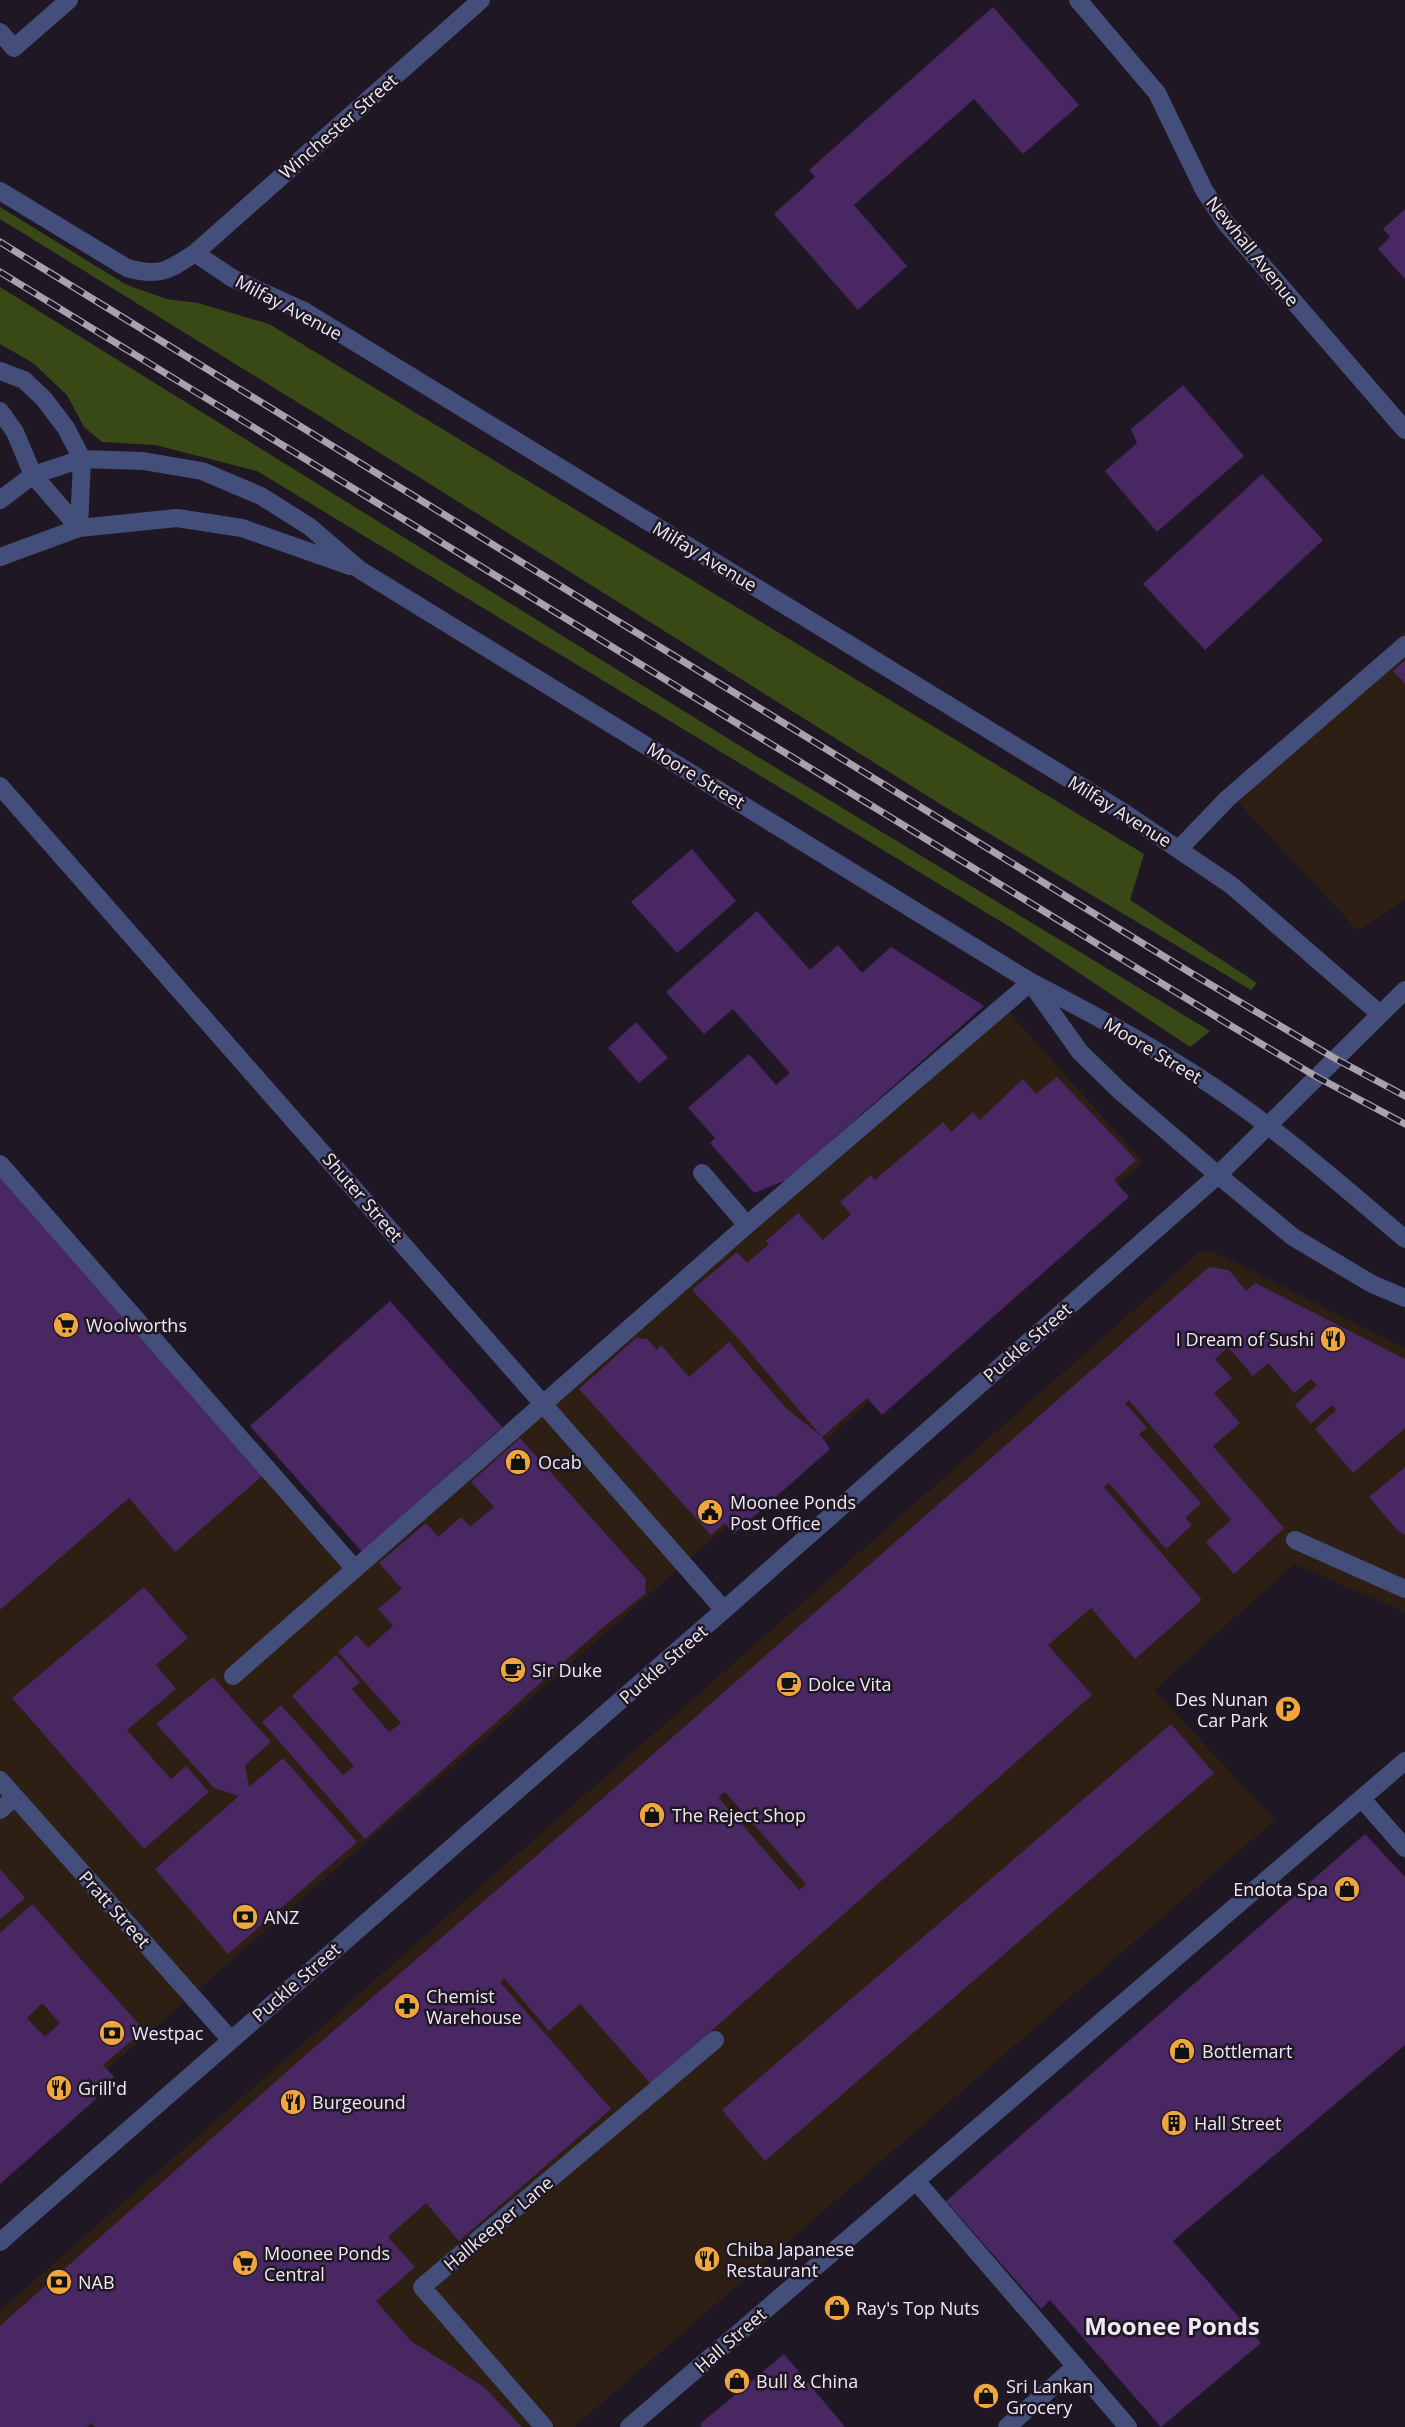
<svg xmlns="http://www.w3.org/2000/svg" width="1405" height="2427" font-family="'Open Sans',sans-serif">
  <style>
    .commercial { fill: #2d1f13 }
    .green { fill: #394915 }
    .building { fill: #492763; fill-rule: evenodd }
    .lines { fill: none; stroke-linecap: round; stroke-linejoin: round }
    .minor { stroke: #434e7a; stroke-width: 18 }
    .rail-casing { stroke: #a7a2ac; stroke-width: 7 }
    .rail { stroke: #1f1824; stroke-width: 4.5; stroke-dasharray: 14; stroke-linecap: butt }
    .labels { text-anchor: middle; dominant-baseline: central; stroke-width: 5; stroke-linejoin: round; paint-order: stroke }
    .street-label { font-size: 18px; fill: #eee9f2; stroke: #1f1824 }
    .poi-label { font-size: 18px; fill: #eee9f2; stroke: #1f1824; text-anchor: start }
    .district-label { font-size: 24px; font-weight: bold; fill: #eee9f2; stroke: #1f1824 }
  </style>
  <rect width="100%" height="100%" fill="#1f1824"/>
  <path class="commercial" d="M1405 632V900L1358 931 1226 789Z
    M1008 1011 1143 1162 0 2163V1170L354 1578Z
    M1202 1250 1223 1256 1405 1348V1612L1294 1564 1154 1690 1275 1820 574 2427H0V2311Z"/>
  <path class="green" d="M0 207 125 284 166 299 198 303 269 324 1144 854 1130 900 1257 983 1251 990 953 812 414 474 0 219Z
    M0 287 745 749 1210 1031 1190 1047 1015 930 257 471 155 445 102 442 84 427 67 395 33 363 0 344Z"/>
  <path class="building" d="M993 7 1079 105 1023 154 974 99 854 205 907 266 858 310 774 214 815 177 809 170Z
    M1405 209V279L1378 249 1390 237 1383 229Z
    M1183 385 1244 456 1157 532 1105 471 1137 443 1131 429Z
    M1262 474 1323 540 1205 650 1143 584Z
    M1405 660V684L1393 671Z
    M692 849 736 901 677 953 631 902Z
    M757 911 810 970 838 945 862 973 891 947 984 1006 787 1180 754 1193 710 1143 715 1138 688 1108 749 1054 776 1085 790 1073 733 1009 704 1034 666 992Z
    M636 1022 668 1058 639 1083 608 1048Z
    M1057 1077 1136 1160 1114 1180 1129 1197 882 1415 867 1398 822 1437 830 1449 734 1534 725 1523 711 1535 579 1389 636 1338 647 1339 657 1350 661 1345 689 1377 729 1342 785 1407 822 1437 736 1336 692 1290 737 1252 747 1263 769 1244 766 1241 798 1213 823 1240 851 1214 840 1202 871 1175 875 1180 943 1122 951 1132 973 1112 980 1120 1023 1079 1036 1094Z
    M0 1174 263 1475 175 1552 129 1498 0 1610Z
    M1209 1267 1229 1270 1246 1291 1255 1283 1405 1359V1428L1353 1473 1315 1429 1336 1410 1332 1405 1311 1424 1295 1405 1317 1385 1311 1379 1294 1393 1268 1363 1253 1376 1228 1347 1215 1359 1232 1378 1214 1393 1240 1423 1213 1446 1284 1528 1234 1574 1206 1542 1231 1520 1129 1400 1125 1403 1147 1428 1139 1434 1201 1503 1185 1518 1192 1525 1166 1549 1109 1483 1104 1487 1202 1600 1135 1659 1091 1608 1048 1645 1092 1695 651 2084 580 2004 549 2031 504 1978 500 1982 611 2109 459 2241 426 2203 388 2237 415 2267 376 2301 411 2341 484 2387 522 2427H95L91 2423 87 2427H0V2326L301 2059 602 1799ZM725 1792 806 1884 799 1890 718 1797Z
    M390 1301 502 1427 362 1552 250 1426Z
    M520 1438 646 1579 645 1594 601 1629 365 1839 262 1722 281 1705 343 1775 349 1770 354 1766 292 1696 336 1655 360 1682 352 1689 389 1732 401 1723 338 1652 357 1635 368 1648 393 1626 378 1609 402 1589 379 1563 426 1523 438 1537 461 1517 470 1527 494 1507 471 1482Z
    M1405 1467V1535L1398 1531 1369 1497Z
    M144 1587 188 1638 156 1665 176 1689 127 1730 171 1779 186 1766 209 1792 144 1849 12 1698Z
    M213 1677 271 1742 245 1765 249 1787 283 1758 357 1842 228 1954 155 1869 239 1796 214 1788 156 1724Z
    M1171 1724 1214 1773 765 2161 722 2110Z
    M1365 1834 1405 1877V2045L1173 2241 1261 2343 1161 2427 1050 2300 1041 2309 946 2201Z
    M0 1869 25 1898 0 1920Z
    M32 1904 144 2030 103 2065 114 2077 99 2089 89 2078 84 2083 97 2098 0 2184V1933ZM42 2003 60 2023 45 2037 27 2018Z
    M784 2354 845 2427H702L700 2424Z"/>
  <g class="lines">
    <path class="minor" d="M1078 0 1157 93 1204 190 1225 222 1405 430
      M0 32 14 48 69 0
      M0 191 127 268C159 277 168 271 195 253L232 278 304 311 1123 812 1231 885 1380 1014
      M195 253 481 0
      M0 371 24 380 44 399 66 428 82 459 79 528
      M0 411 15 432 33 475 79 528
      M0 500 33 475 82 459 143 461 202 471 261 496 310 527 360 570 1031 982C1087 1011 1143 1041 1197 1076 1271 1123 1338 1182 1405 1239
      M0 557 79 528 177 518 242 528 350 566
      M0 786 724 1610
      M1179 849 1227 799 1405 645
      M1033 986 1080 1052 1120 1091 1218 1175 1293 1237 1372 1284 1405 1298
      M0 1164 355 1569
      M702 1173 747 1225
      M1295 1540 1405 1589
      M233 1676 747 1225 1031 982
      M0 1780 230 2039
      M1362 1799 1405 1848
      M0 1810 15 1797
      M916 2181 1128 2427
      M0 2242 724 1610 1218 1175 1405 990
      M544 2427 422 2287 715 2040
      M629 2427 1405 1761
      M1007 2427 1076 2366"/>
    <g class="rail-casing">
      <path id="rail" d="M0 242 1191 973 1336 1059 1405 1096
        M0 272 1233 1027 1317 1077 1405 1124"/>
    </g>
    <use href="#rail" class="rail"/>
  </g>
  <defs>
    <g id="supermarket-disc" transform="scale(1.35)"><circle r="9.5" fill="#f0a63f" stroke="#1f1824"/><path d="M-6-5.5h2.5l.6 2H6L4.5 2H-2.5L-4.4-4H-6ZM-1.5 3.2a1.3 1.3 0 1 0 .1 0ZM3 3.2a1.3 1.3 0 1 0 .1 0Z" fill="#111"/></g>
    <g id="restaurant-disc" transform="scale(1.35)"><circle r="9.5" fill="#f0a63f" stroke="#1f1824"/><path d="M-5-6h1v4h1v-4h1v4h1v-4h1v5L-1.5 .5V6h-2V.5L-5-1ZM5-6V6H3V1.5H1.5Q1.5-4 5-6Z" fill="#111"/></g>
    <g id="shop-disc" transform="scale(1.35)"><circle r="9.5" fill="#f0a63f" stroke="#1f1824"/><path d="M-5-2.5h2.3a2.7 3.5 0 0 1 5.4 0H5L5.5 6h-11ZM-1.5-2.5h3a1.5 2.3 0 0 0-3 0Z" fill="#111"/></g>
    <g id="civic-disc" transform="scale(1.35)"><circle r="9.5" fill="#f0a63f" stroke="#1f1824"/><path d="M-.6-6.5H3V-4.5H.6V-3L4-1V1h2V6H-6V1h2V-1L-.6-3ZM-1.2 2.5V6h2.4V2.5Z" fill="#111"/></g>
    <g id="cafe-disc" transform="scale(1.35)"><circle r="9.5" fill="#f0a63f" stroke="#1f1824"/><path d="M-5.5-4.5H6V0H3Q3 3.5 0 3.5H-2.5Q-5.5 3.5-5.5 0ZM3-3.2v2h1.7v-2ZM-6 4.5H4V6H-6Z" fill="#111"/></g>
    <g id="parking-disc" transform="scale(1.35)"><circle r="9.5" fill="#f0a63f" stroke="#1f1824"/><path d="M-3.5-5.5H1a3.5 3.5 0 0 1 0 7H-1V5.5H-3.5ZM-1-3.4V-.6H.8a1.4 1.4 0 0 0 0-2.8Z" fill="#111"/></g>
    <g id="bank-disc" transform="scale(1.35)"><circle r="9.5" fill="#f0a63f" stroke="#1f1824"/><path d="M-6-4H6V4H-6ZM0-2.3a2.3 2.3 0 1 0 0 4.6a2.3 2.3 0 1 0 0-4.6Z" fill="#111"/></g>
    <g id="pharmacy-disc" transform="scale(1.35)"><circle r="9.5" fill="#f0a63f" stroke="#1f1824"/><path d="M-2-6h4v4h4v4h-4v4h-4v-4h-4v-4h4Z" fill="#111"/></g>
    <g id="building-disc" transform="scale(1.35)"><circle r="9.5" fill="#f0a63f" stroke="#1f1824"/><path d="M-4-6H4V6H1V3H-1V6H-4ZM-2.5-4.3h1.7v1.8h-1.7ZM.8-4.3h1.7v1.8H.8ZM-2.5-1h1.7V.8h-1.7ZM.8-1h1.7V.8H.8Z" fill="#111"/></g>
  </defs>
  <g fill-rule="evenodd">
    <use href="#supermarket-disc" x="66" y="1325"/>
    <use href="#restaurant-disc" x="1333" y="1339"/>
    <use href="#shop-disc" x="518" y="1462"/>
    <use href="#civic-disc" x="710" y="1512"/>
    <use href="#cafe-disc" x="513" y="1670"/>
    <use href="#cafe-disc" x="789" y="1684"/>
    <use href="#parking-disc" x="1288" y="1709"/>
    <use href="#shop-disc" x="652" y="1815"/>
    <use href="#shop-disc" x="1347" y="1889"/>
    <use href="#bank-disc" x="245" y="1917"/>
    <use href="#pharmacy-disc" x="407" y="2006"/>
    <use href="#bank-disc" x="112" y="2033"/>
    <use href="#shop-disc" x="1182" y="2051"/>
    <use href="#restaurant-disc" x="59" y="2088"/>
    <use href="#restaurant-disc" x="293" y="2102"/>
    <use href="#building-disc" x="1174" y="2123"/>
    <use href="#restaurant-disc" x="707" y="2259"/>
    <use href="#supermarket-disc" x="245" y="2263"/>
    <use href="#bank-disc" x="59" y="2282"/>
    <use href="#shop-disc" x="837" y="2308"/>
    <use href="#shop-disc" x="737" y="2381"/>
    <use href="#shop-disc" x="986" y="2396"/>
  </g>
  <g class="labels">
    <g class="street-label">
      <text transform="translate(338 126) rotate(-41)">Winchester Street</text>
      <text transform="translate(1253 251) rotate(51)">Newhall Avenue</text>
      <text transform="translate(289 307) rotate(28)">Milfay Avenue</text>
      <text transform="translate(705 556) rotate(31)">Milfay Avenue</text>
      <text transform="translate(696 775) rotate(31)">Moore Street</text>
      <text transform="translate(1120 811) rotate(32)">Milfay Avenue</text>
      <text transform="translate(1153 1050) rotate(31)">Moore Street</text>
      <text transform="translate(363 1197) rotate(49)">Shuter Street</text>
      <text transform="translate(1027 1342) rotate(-41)">Puckle Street</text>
      <text transform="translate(663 1664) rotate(-41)">Puckle Street</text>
      <text transform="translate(115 1909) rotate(48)">Pratt Street</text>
      <text transform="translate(296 1982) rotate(-41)">Puckle Street</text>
      <text transform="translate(498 2223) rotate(-40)">Hallkeeper Lane</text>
      <text transform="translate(730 2340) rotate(-41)">Hall Street</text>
    </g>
    <g class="poi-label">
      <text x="86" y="1325">Woolworths</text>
      <text x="1314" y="1339" text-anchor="end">I Dream of Sushi</text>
      <text x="538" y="1462">Ocab</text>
      <text x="730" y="1502">Moonee Ponds<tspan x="730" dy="21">Post Office</tspan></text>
      <text x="532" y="1670">Sir Duke</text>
      <text x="808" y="1684">Dolce Vita</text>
      <text x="1268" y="1699" text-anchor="end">Des Nunan<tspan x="1268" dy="21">Car Park</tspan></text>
      <text x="672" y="1815">The Reject Shop</text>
      <text x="1328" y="1889" text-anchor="end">Endota Spa</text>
      <text x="264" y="1917">ANZ</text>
      <text x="426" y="1996">Chemist<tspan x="426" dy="21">Warehouse</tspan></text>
      <text x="132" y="2033">Westpac</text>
      <text x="1202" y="2051">Bottlemart</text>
      <text x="78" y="2088">Grill'd</text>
      <text x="312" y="2102">Burgeound</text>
      <text x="1194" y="2123">Hall Street</text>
      <text x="726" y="2249">Chiba Japanese<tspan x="726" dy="21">Restaurant</tspan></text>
      <text x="264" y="2253">Moonee Ponds<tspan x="264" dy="21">Central</tspan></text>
      <text x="78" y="2282">NAB</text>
      <text x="856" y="2308">Ray's Top Nuts</text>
      <text x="756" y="2381">Bull &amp; China</text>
      <text x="1006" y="2386">Sri Lankan<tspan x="1006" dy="21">Grocery</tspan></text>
    </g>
    <g class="district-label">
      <text x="1172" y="2325">Moonee Ponds</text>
    </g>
  </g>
</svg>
